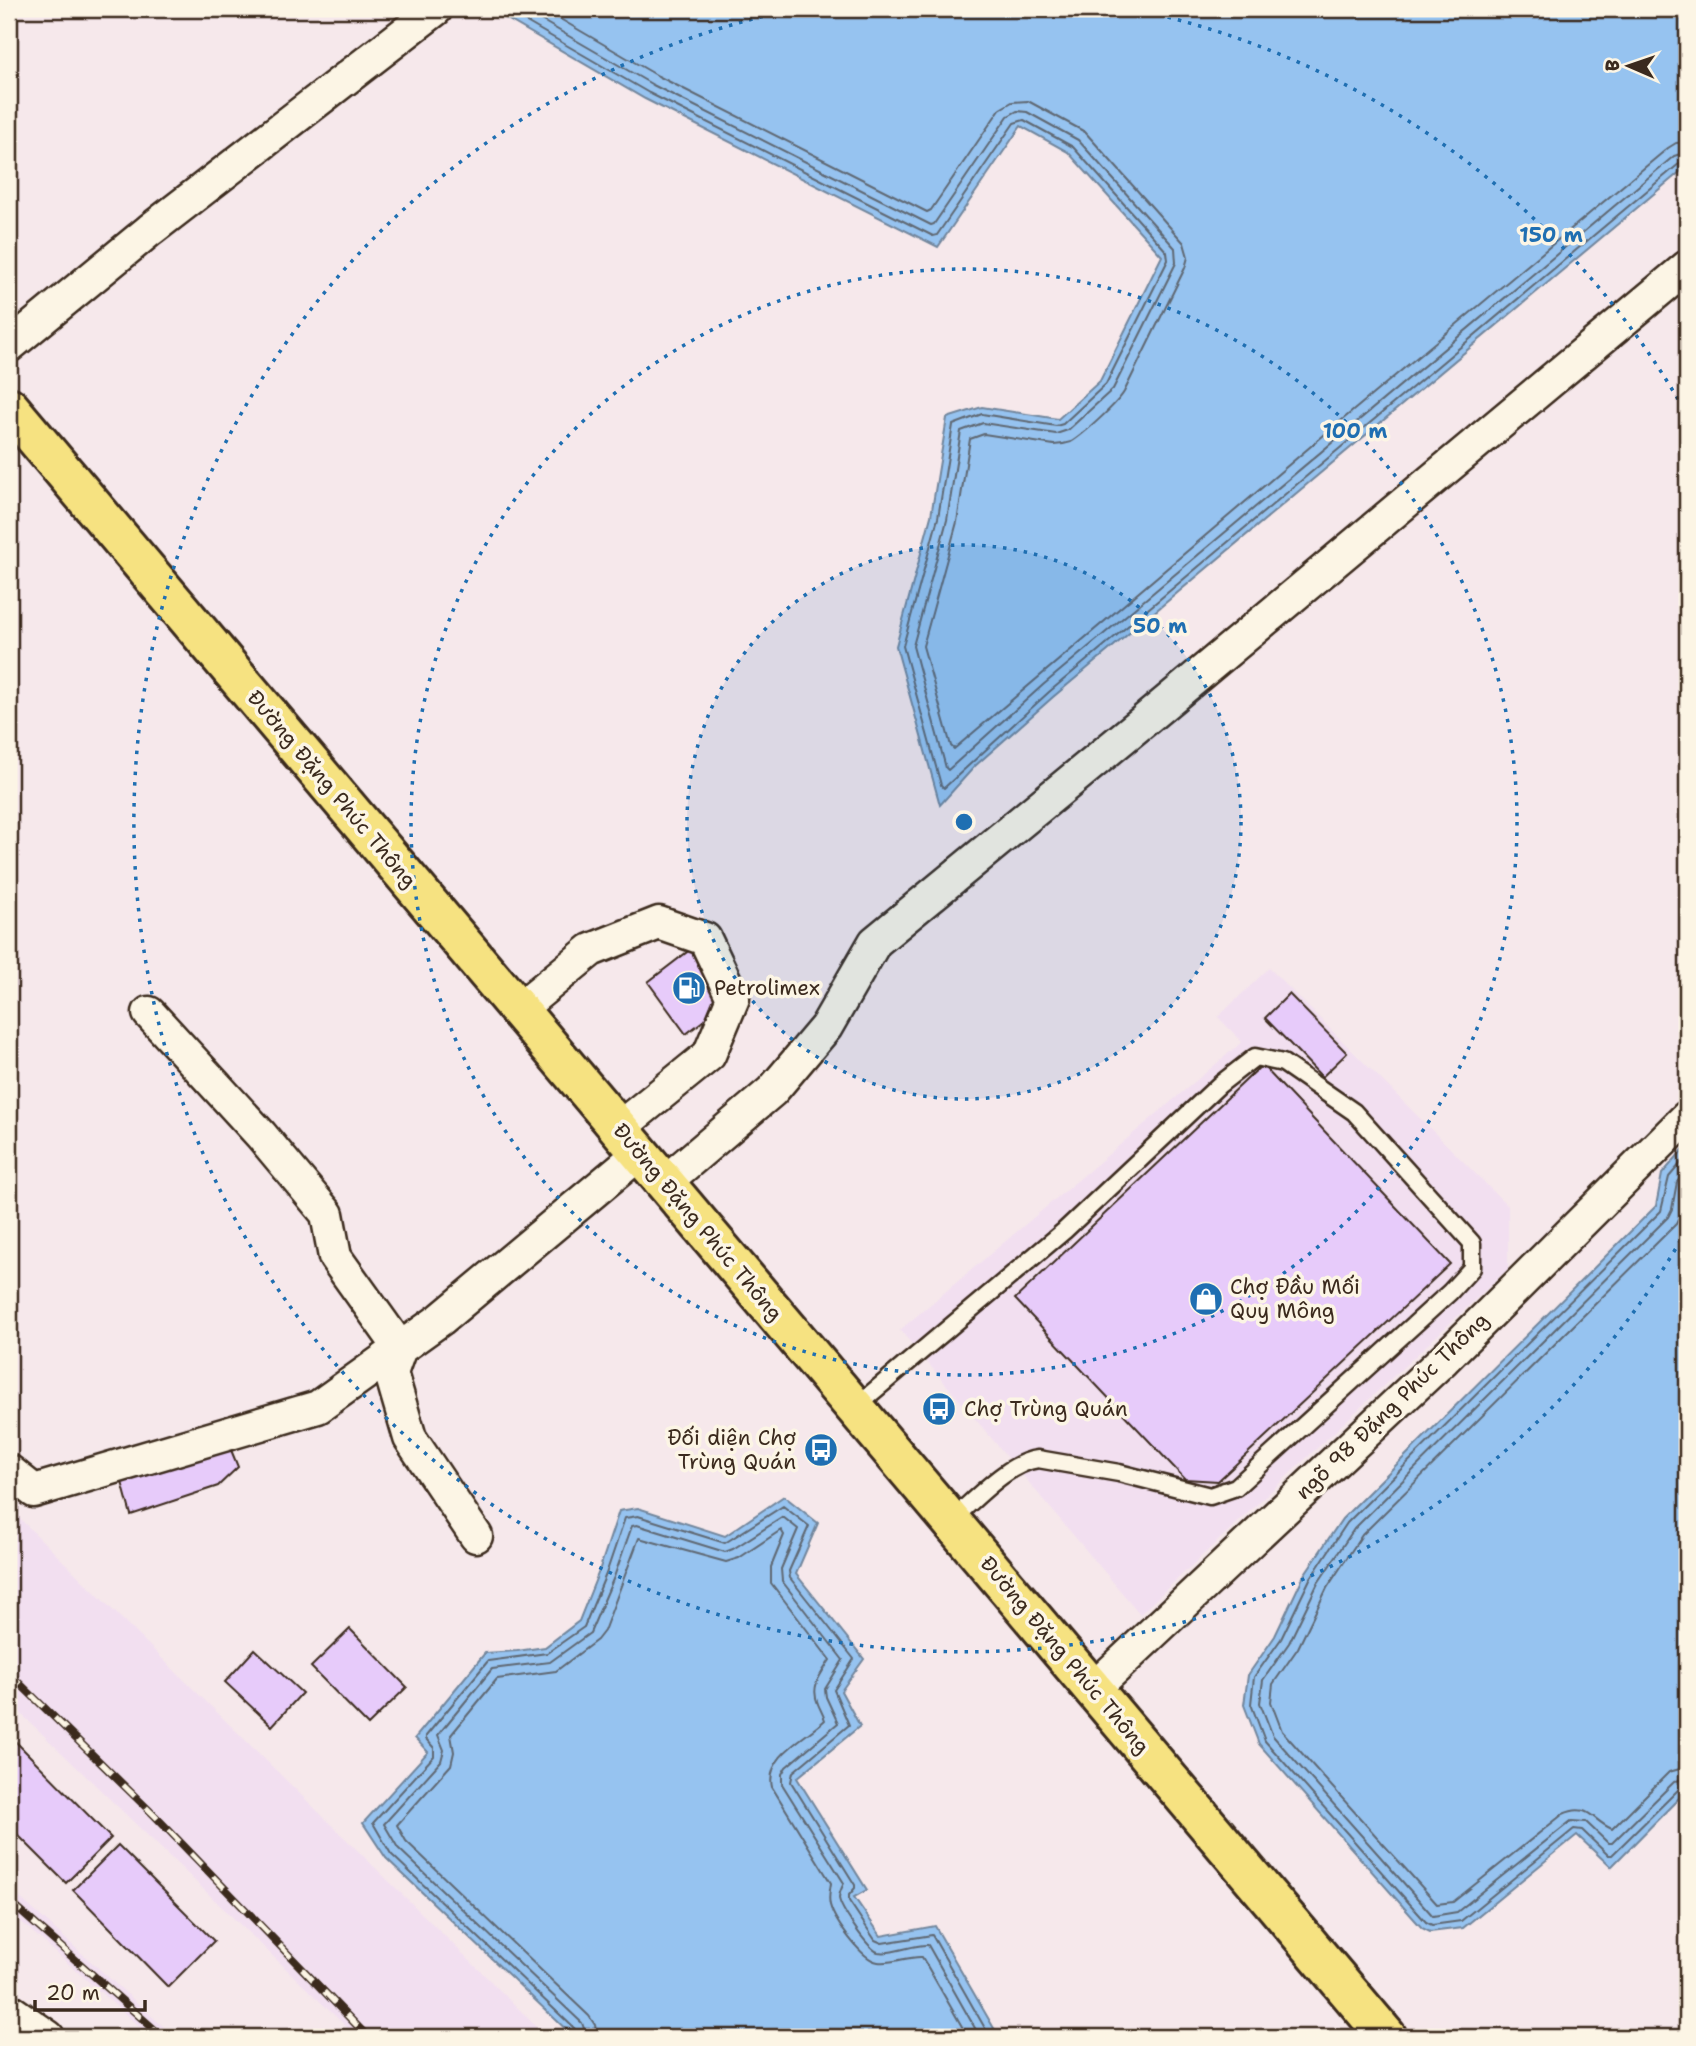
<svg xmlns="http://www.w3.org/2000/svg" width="1696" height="2046" font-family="'Shantell Sans',sans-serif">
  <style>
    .built { fill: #f2dff0 }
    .water { fill: #96c3f0; stroke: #72869c; stroke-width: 2 }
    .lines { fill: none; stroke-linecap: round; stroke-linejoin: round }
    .shore { stroke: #5f6772; stroke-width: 2 }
    .building { fill: #e7cbfa; stroke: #3b2a1e; stroke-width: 2 }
    .lane-casing { stroke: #3b2a1e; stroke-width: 21 }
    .street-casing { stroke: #3b2a1e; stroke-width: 37 }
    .primary-casing { stroke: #3b2a1e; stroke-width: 44 }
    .lane { stroke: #fcf5e5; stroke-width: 16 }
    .street { stroke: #fcf5e5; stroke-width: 32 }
    .primary { stroke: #f6e281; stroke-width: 38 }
    .rail-casing { stroke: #3b2a1e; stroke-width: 8 }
    .rail { stroke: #fcf5e5; stroke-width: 5; stroke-dasharray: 16; stroke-linecap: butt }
    .ring { fill: none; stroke: #1f6fb2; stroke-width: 3.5; stroke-dasharray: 3.5 7 }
    .labels { text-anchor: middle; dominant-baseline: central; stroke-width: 7; stroke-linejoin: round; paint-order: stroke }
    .street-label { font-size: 21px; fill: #3b2a1e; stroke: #fcf5e5 }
    .poi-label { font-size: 21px; fill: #3b2a1e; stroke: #fcf5e5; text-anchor: start }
    .centre { fill: #1f6fb2; stroke: #fcf5e5; stroke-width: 3.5 }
    .ring-label { font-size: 21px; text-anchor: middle; font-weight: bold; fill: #1f6fb2; stroke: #fcf5e5; stroke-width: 7; stroke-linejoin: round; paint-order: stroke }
  </style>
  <rect width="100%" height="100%" fill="#f6e8eb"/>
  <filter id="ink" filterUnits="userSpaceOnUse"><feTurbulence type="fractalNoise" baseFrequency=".0143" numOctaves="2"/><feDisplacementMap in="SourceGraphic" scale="14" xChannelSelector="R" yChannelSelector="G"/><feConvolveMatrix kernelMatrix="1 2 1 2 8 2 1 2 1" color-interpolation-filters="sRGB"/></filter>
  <g filter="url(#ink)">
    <path class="built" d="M1269 968 1508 1206V1269L1140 1614 900 1330 1242 1042 1218 1017Z
      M9 1508 524 2014 545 2037H357L9 1702Z
      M9 1888 175 2037H151L9 1911Z"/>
    <path class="water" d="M490 9H1687V166L1053 697 975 766 940 805 896 646 931 516 947 418 982 407 1058 419 1100 381 1162 256 1068 152 1021 126 938 247 645 99Z
      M1687 1145V1790L1611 1867 1577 1835 1463 1928 1430 1932 1422 1928 1259 1744 1244 1705 1248 1675 1275 1636 1304 1575 1342 1519 1656 1206 1662 1174Z
      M784 1496 818 1523 796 1574 864 1659 841 1691 860 1726 797 1778 867 1890 854 1897 881 1936 935 1926 999 2037H574L386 1858 363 1823 428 1752 415 1738 485 1653 517 1651 545 1647 579 1621 599 1571 619 1511 638 1508 725 1536Z"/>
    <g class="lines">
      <path class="shore" d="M504 9 649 93 933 236 937 235 1014 123 1024 120 1073 147 1167 252 1168 260 1106 384 1063 424 1056 426 982 414 953 425 938 518 903 646 941 785 944 788 1049 692 1680 163 1687 161
        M522 9 653 85 931 225 934 224 1008 116 1017 111 1027 112 1078 140 1175 248 1176 263 1113 389 1068 430 1056 434 983 423 961 431 947 520 913 646 946 768 948 770 1043 685 1674 156 1687 152
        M543 9 658 76 927 212 931 210 1000 109 1012 102 1028 101 1085 132 1184 243 1188 257 1185 268 1124 392C1117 404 1083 435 1071 442 1065 444 1060 445 1054 445L984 434 970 439 957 522 923 646 951 746 954 749 1324 435 1668 148 1676 143 1687 142
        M1687 1156 1669 1177 1661 1211 1347 1523 1310 1579 1281 1639 1254 1677 1251 1704 1265 1741 1426 1922 1432 1925 1461 1921 1574 1829 1582 1830 1608 1855H1612L1680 1788 1687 1786
        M1687 1169 1677 1182 1672 1209 1668 1217 1354 1529 1318 1583 1289 1643 1263 1680 1260 1703 1273 1736 1433 1916 1457 1912 1571 1821 1586 1822 1608 1843H1612L1674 1782 1687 1777
        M1687 1185 1681 1214 1676 1224 1362 1535 1327 1588 1298 1648 1273 1684 1271 1702 1282 1731 1437 1904 1453 1902 1563 1814C1589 1802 1592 1821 1612 1829L1669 1772 1687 1767
        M578 2037 575 2029 391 1854 373 1823 434 1756V1748L426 1739V1736L488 1661 547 1653 584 1627 606 1574 625 1518 638 1516 725 1543 783 1506 809 1526 789 1571 790 1578 854 1659 834 1690 849 1725 793 1772 791 1782 855 1885V1888L849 1895V1901L875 1940 882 1943 932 1935 990 2037
        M587 2037 582 2023 398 1848 384 1824 441 1761 444 1750 438 1735 492 1669 550 1662 590 1633 614 1577 632 1526 637 1525 725 1552 733 1549 783 1517 798 1529 781 1569 782 1581 843 1660 825 1689 826 1697 838 1723 786 1767 782 1774V1784L844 1883C842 1887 839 1893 839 1898 840 1908 868 1949 878 1952 893 1955 912 1944 928 1945L980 2037
        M597 2037 595 2025 589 2016 406 1841 397 1825 451 1765 454 1752 451 1735 497 1679 556 1671 597 1640 604 1631 639 1538 726 1562 739 1558 781 1530 784 1535 771 1567V1583L830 1660C821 1674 810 1686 818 1704 820 1709 823 1714 825 1720 806 1738 765 1756 772 1787L831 1883C830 1890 828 1897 830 1905 834 1920 862 1960 878 1962 893 1964 908 1956 922 1957L968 2037"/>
    </g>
    <path class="building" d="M695 946 733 998 686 1034 648 982Z
      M1289 994 1347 1053 1322 1077 1265 1018Z
      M1262 1065 1450 1264 1218 1481 1185 1479 1015 1299Z
      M229 1445 238 1467 218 1486 131 1515 122 1482Z
      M350 1629 407 1687 368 1725 311 1667Z
      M255 1649 302 1693 272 1726 225 1682Z
      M16 1742 111 1838 66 1883 9 1826V1749Z
      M118 1845 214 1941 168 1987 73 1890Z"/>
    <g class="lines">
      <g class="lane-casing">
        <path id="lane" d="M855 1407 1064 1231 1219 1085 1255 1057 1283 1063 1354 1112 1472 1243V1268L1450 1292 1236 1487 1210 1496 1119 1473 1038 1459C1007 1463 975 1500 951 1520"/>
      </g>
      <g class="street-casing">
        <path id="street" d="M9 346 150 230 436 9
          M519 1009 591 950 659 923 705 939 733 998 709 1055 619 1128
          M149 1013 261 1135 327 1214 335 1257 400 1348 391 1373 410 1438 476 1536
          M665 1182 772 1091 826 1027 875 942 1146 719 1687 267
          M9 1471 34 1491 318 1407 441 1319 640 1153
          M1093 1689 1444 1359 1687 1117
          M9 2010 48 2037"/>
      </g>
      <g class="primary-casing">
        <path id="primary" d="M9 407 1387 2037"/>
      </g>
      <use href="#lane" class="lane"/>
      <use href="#street" class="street"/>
      <use href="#primary" class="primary"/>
      <g class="rail-casing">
        <path id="rail" d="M9 1673 155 1816 368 2037
          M9 1901 163 2037"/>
      </g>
      <use href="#rail" class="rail"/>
    </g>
  </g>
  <circle cx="964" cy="822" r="277" fill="#1f6fb2" fill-opacity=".12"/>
  <g class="ring">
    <circle cx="964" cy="822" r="277"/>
    <circle cx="964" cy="822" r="553"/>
    <path d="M1686 1231A830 830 0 1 1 791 10M1137 10A830 830 0 0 1 1686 413"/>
  </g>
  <defs>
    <g id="fuel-disc" transform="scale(1.75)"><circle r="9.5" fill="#1f6fb2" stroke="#fcf5e5"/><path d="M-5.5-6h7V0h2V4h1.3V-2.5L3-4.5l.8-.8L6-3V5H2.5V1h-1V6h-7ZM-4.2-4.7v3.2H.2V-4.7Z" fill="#fff"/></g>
    <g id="shop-disc" transform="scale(1.75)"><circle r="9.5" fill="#1f6fb2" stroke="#fcf5e5"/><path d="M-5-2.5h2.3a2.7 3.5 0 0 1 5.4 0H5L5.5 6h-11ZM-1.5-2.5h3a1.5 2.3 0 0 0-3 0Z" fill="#fff"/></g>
    <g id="bus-disc" transform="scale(1.75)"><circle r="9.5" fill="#1f6fb2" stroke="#fcf5e5"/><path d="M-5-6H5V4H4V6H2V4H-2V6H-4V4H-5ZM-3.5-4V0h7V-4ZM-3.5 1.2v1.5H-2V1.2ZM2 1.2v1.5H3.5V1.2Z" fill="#fff"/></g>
  </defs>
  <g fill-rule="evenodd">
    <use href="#fuel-disc" x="689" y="988"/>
    <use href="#shop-disc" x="1206" y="1299"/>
    <use href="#bus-disc" x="939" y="1409"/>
    <use href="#bus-disc" x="821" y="1450"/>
  </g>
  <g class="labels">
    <g class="street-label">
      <text transform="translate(332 789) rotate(50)">Đường Đặng Phúc Thông</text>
      <text transform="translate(698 1222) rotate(50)">Đường Đặng Phúc Thông</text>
      <text transform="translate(1392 1406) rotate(-44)">ngõ 98 Đặng Phúc Thông</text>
      <text transform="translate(1065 1655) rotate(50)">Đường Đặng Phúc Thông</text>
    </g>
    <g class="poi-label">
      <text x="714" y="988">Petrolimex</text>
      <text x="1230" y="1287">Chợ Đầu Mối<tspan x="1230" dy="24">Quy Mông</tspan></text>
      <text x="964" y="1409">Chợ Trùng Quán</text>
      <text x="796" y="1438" text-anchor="end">Đối diện Chợ<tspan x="796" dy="24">Trùng Quán</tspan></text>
    </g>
  </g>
  <circle cx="964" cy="822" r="10" class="centre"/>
  <g class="ring-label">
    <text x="1551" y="242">150 m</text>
    <text x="1355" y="438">100 m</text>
    <text x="1160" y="633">50 m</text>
  </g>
  <rect width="1696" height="2046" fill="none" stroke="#fcf5e5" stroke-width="35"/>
  <rect x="18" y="18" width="1661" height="2011" fill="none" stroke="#3b2a1e" stroke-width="2.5" filter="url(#ink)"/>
  <g transform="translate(1629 66) rotate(272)" stroke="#fcf5e5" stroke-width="5" paint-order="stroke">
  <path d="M0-5L12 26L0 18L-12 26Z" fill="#3b2a1e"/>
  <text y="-10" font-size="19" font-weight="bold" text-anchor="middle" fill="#3b2a1e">B</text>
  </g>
  <path d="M35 2000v10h110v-10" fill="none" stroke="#3b2a1e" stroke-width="3.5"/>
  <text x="46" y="2000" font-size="21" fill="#3b2a1e" stroke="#fcf5e5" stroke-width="5" paint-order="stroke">20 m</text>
</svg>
